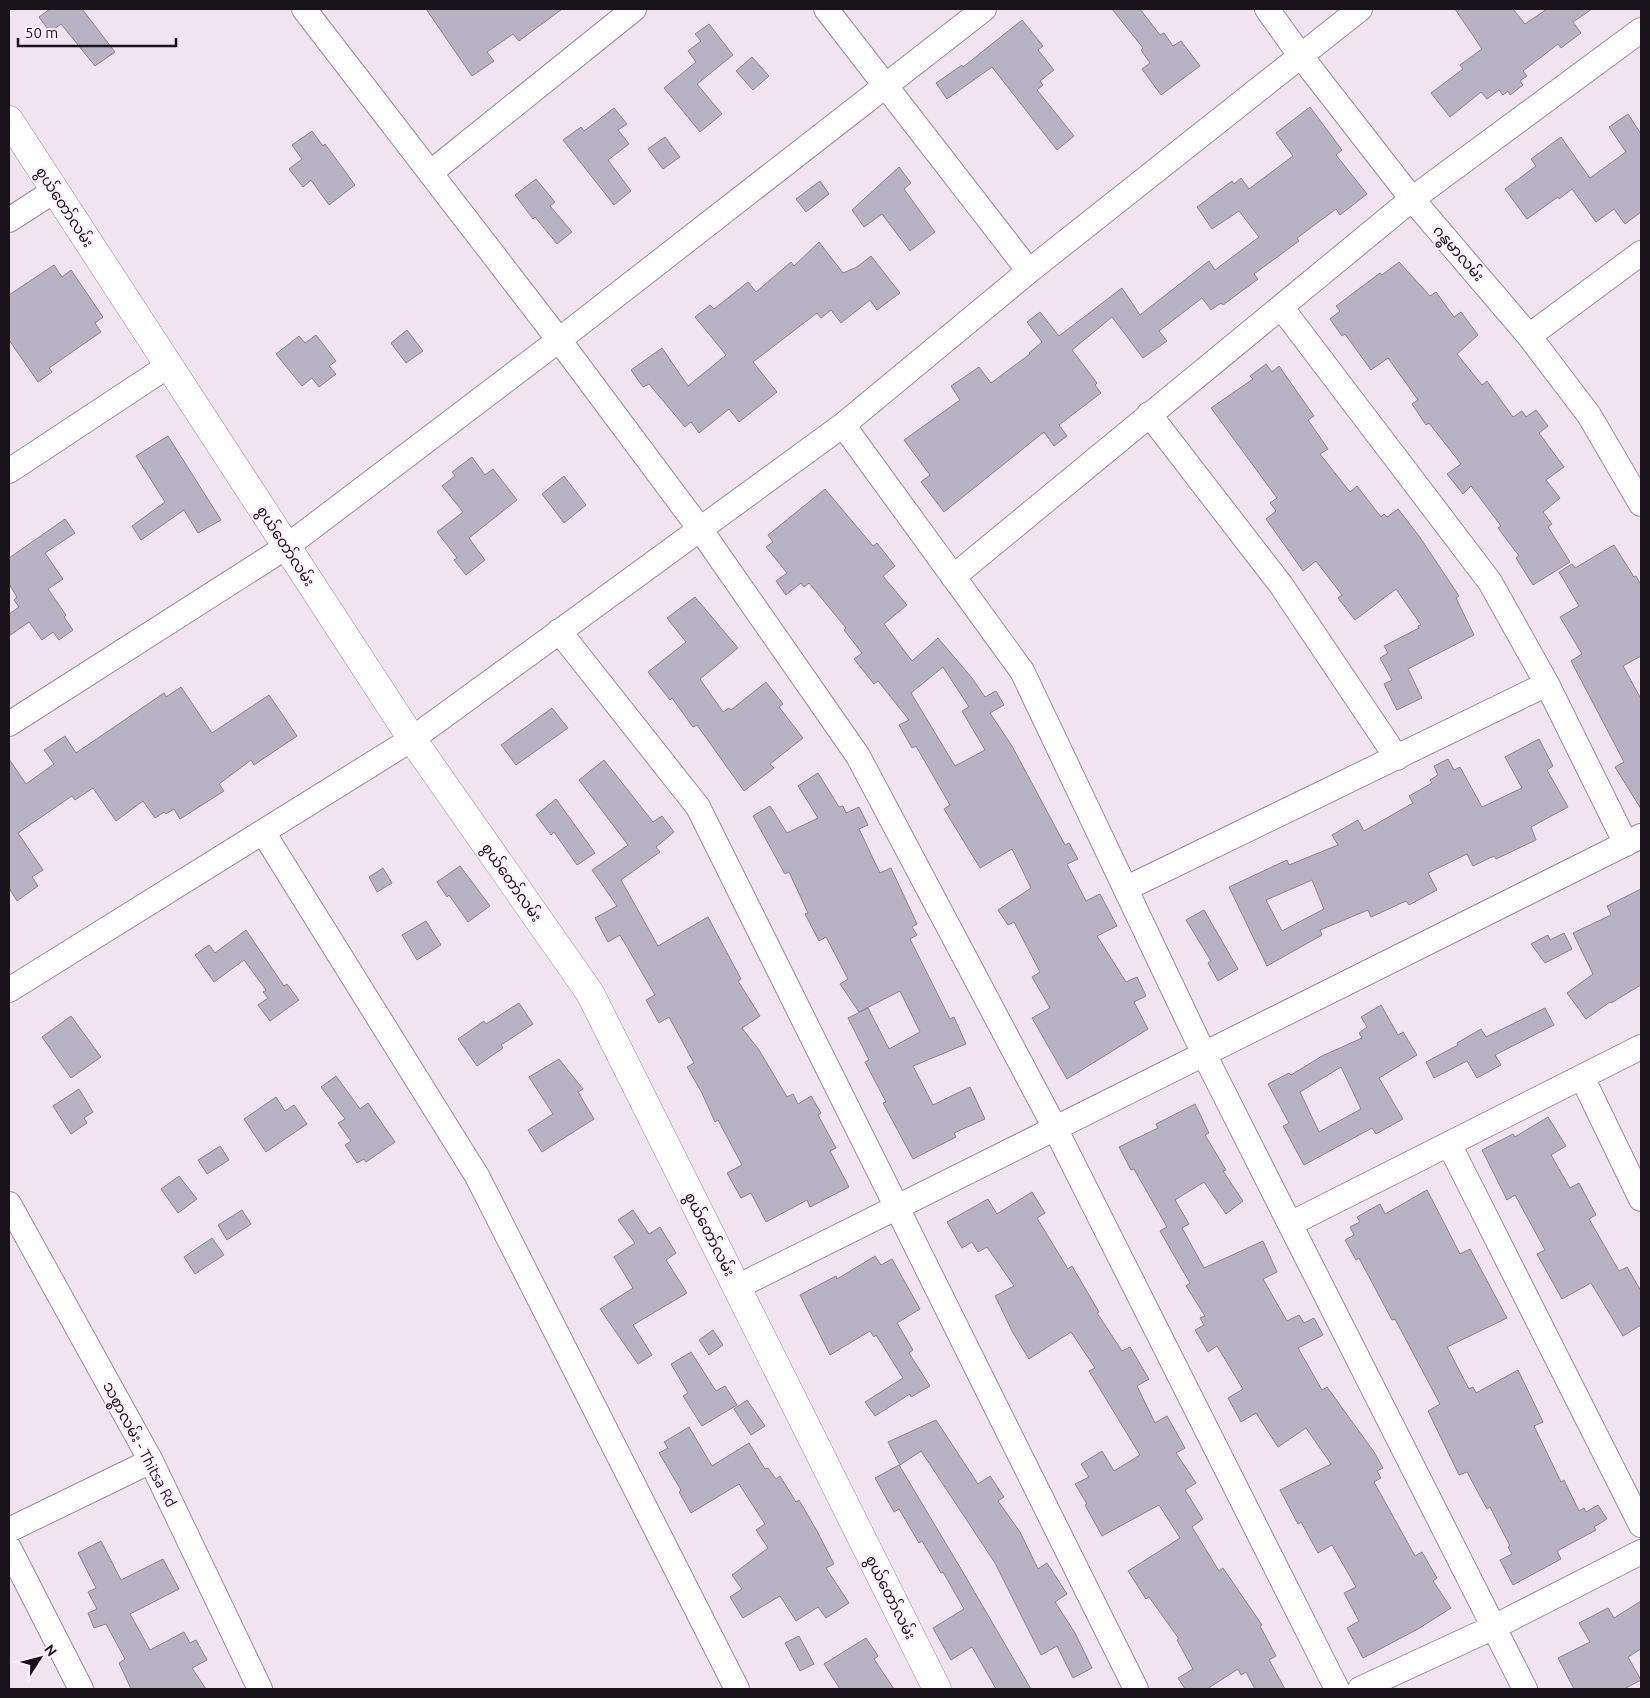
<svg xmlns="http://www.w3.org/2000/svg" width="1650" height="1698" font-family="Ubuntu,'Noto Sans Myanmar',sans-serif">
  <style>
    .building { fill: #b8b3c4; stroke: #898594; fill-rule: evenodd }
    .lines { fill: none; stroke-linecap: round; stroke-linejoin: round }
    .minor-casing { stroke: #9a8d9a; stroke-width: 26 }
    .tertiary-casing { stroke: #9a8d9a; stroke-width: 29 }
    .minor { stroke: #fff; stroke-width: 24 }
    .tertiary { stroke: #fff; stroke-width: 28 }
    .labels { text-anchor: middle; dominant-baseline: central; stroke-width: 4; stroke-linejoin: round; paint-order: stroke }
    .street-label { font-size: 15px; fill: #181318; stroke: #fef0fd }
  </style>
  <rect width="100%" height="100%" fill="#f1e3f0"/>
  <path class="building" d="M50 9H82L115 52 95 66 61 24 50 32 39 17Z
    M426 9H562L519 41 513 34 487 52 494 61 472 76Z
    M1112 9H1140L1160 35 1164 33 1173 46 1181 41 1200 66 1161 95 1142 69 1150 63 1141 50 1143 48Z
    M1455 9H1513L1525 24 1547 9H1592L1573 22 1581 33 1561 48 1558 44 1523 71 1527 76 1520 81 1523 85 1510 95 1508 91 1503 95 1499 90 1487 99 1481 92 1450 117 1431 93 1463 69 1460 65 1482 49Z
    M1022 20 1043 46 1038 50 1054 70 1040 81 1043 85 1037 90 1074 136 1057 150 992 67 947 99 936 83 962 65 963 67Z
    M709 24 733 55 697 84 722 114 700 132 664 88 696 62 688 51 701 41 695 34Z
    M752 57 769 76 753 90 736 71Z
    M1310 107 1342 150 1336 155 1367 194 1340 215 1336 209 1297 238 1299 241 1254 274 1258 279 1223 305 1221 303 1211 310 1202 298 1159 331 1167 341 1143 358 1112 317 1072 350 1097 383 1095 385 1101 393 1059 425 1067 436 1054 446 1044 432 944 512 921 482 930 475 904 440 960 400 951 386 979 367 991 383 1030 354 1029 353 1042 342 1027 322 1040 312 1059 336 1122 288 1140 315 1209 261 1215 270 1259 237 1239 211 1212 229 1197 207 1232 181 1234 184 1241 178 1249 189 1293 156 1276 133Z
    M614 108 627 124 618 130 629 144 608 160 631 191 614 205 563 140 581 127 584 131Z
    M1628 114 1641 134V212L1625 224 1614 209 1596 222 1572 189 1559 199 1558 197 1527 219 1505 189 1536 166 1531 159 1561 137 1590 178 1626 152 1609 127Z
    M312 131 323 146 325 144 355 185 329 205 311 180 303 187 289 169 302 159 292 145Z
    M665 137 680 157 663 169 648 149Z
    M899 167 911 183 904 189 935 232 910 251 882 214 864 227 852 210Z
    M536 179 555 202 550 206 572 232 557 244 535 217 533 219 515 195Z
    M820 181 829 194 806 212 796 199Z
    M819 242 843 273 857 267 871 256 900 293 877 310 870 300 841 323 831 310 821 318 817 313 753 362 777 392 739 422 729 409 699 433 691 422 685 427 649 384 643 387 631 370 662 348 688 386 726 355 695 317 710 305 714 309 748 282 756 292 791 262 794 266Z
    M1399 262 1430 296 1436 292 1454 317 1461 312 1478 335 1457 354 1482 385 1487 381 1513 417 1522 411 1526 417 1536 410 1548 426 1539 433 1564 467 1546 480 1560 498 1543 512 1552 524 1548 527 1570 562 1533 585 1516 558 1519 556 1498 528 1501 526 1471 486 1463 494 1447 474 1461 464 1429 423 1426 425 1412 404 1418 400 1388 358 1371 370 1345 334 1342 336 1330 319 1340 311 1336 306 1380 273 1382 275Z
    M54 265 62 277 71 270 103 317 95 323 101 332 49 368 52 372 38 382 9 340V295Z
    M407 330 423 351 406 363 391 343Z
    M316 335 336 361 329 366 336 374 319 387 312 378 302 386 276 354 299 336 305 343Z
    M1266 364 1272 372 1279 366 1314 416 1308 420 1328 449 1320 454 1350 492 1357 486 1381 517 1384 514 1387 517 1398 509 1419 536 1459 596 1456 598 1474 635 1408 669 1422 698 1397 710 1384 684 1392 680 1380 658 1388 653 1384 646 1419 628 1418 626 1421 625 1396 589 1355 620 1338 598 1342 595 1316 561 1303 571 1266 519 1276 511 1270 503 1277 498 1211 408 1253 379 1250 376Z
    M168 436 221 520 198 533 184 510 141 540 132 526 165 502 136 456Z
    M472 457 485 475 493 469 517 500 469 538 485 560 466 575 454 560 457 558 437 532 463 512 442 486 455 476 452 472Z
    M564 476 586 505 564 523 542 494Z
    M825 489 873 546 877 543 895 566 883 576 907 605 884 624 912 661 938 638 972 678 985 697 996 691 1004 705 990 713 1012 746 1065 845 1069 843 1078 859 1067 864 1086 901 1100 894 1117 926 1097 936 1126 982 1137 977 1146 996 1134 1002 1148 1029 1067 1079 1032 1018 1050 1008 1032 977 1040 972 1014 922 1008 925 998 910 1031 888 1012 849 980 868 944 809 950 805 916 746 912 748 899 725 909 720 878 681 874 684 854 659 862 653 844 630 846 628 809 583 804 587 801 583 786 595 776 581 787 573 766 547 773 542 768 535ZM943 667 969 707 962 711 985 750 955 766 911 693Z
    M65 519 75 533 45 553 63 579 48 589 66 615 64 617 73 630 59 640 53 632 42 640 29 622 9 636V614L19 607 14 600 17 597 9 584V558Z
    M1614 545 1634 577 1636 576 1641 585V656L1623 666 1641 699V809L1615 767 1624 762 1571 661 1582 654 1560 617 1579 606 1559 572 1572 564 1575 568Z
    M695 597 738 648 700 679 723 712 729 708 731 710 766 682 783 704 779 707 803 738 770 764 774 768 744 791 697 725 693 727 672 698 670 700 648 672 686 642 667 618Z
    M181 687 212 733 269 695 297 736 254 765 251 760 219 784 224 791 180 819 174 809 166 814 164 812 155 818 143 801 116 821 93 788 75 800 72 796 18 833 43 870 32 877 38 886 17 901 9 888V759L26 784 54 764 44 750 65 736 76 753 164 693 166 697Z
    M552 708 568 728 516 765 501 745Z
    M1539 739 1553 766 1547 770 1568 807 1531 827 1536 840 1496 859 1494 856 1473 866 1467 854 1428 873 1437 890 1409 905 1406 901 1371 917 1368 910 1320 930 1322 935 1267 966 1229 887 1287 860 1289 865 1338 845 1332 835 1358 820 1364 831 1413 803 1409 796 1432 783 1430 780 1438 775 1434 766 1448 759 1454 770 1460 767 1482 807 1522 788 1505 757ZM1312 880 1324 909 1282 931 1266 900Z
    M604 760 653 822 662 816 674 832 656 847 660 852 621 880 658 946 708 917 741 979 738 981 760 1016 742 1028 759 1050 787 1097 793 1094 798 1104 811 1096 821 1113 818 1115 836 1148 830 1151 849 1187 810 1207 807 1200 766 1222 751 1193 741 1198 727 1173 742 1165 718 1120 715 1122 702 1093 687 1067 694 1063 669 1017 659 1023 646 1000 655 995 620 935 608 942 595 918 617 906 592 870 628 845 579 780Z
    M818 773 839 807 843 806 846 813 859 807 868 825 859 829 880 873 891 868 917 924 912 927 917 935 910 939 950 1019 954 1017 966 1044 913 1066 933 1105 970 1087 985 1119 954 1133 956 1137 913 1159 883 1103 886 1102 865 1062 869 1060 848 1018 868 1008 889 1049 920 1032 900 991 859 1012 840 984 848 979 826 937 819 941 805 914 808 913 789 872 785 874 753 816 770 806 787 833 818 818 798 786Z
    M556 799 595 853 577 865 554 832 551 835 536 815Z
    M460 866 490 906 468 922 449 895 447 897 437 882Z
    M383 868 392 883 377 892 369 877Z
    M1641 889V985L1611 1003 1610 1002 1586 1019 1567 993 1593 974 1573 933 1611 915 1607 906Z
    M1204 910 1238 969 1218 981 1208 963 1211 961 1186 920Z
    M426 921 441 945 417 960 402 935Z
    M246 930 284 986 287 984 299 1000 270 1021 258 1005 268 998 263 992 266 990 244 960 214 982 195 955 209 945 215 953Z
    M1564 933 1572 949 1545 963 1531 944 1548 935 1550 940Z
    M519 1003 533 1024 501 1045 503 1048 477 1066 458 1039 484 1021 486 1024Z
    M1381 1005 1398 1035 1403 1032 1417 1055 1379 1078 1403 1119 1376 1134 1372 1128 1304 1165 1283 1126 1289 1123 1268 1084 1289 1073 1291 1075 1322 1056 1362 1038 1359 1033 1367 1027 1361 1017ZM1341 1067 1361 1109 1319 1132 1300 1092Z
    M1545 1008 1554 1025 1495 1055 1501 1065 1477 1078 1467 1061 1434 1078 1426 1062 1458 1045 1457 1043 1481 1029 1486 1037Z
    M71 1016 101 1057 71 1078 42 1037Z
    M559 1059 583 1089 578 1092 594 1119 542 1152 528 1130 553 1114 529 1077Z
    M336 1076 360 1109 368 1103 395 1142 366 1162 364 1159 357 1163 345 1145 351 1141 338 1123 345 1119 321 1087Z
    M79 1089 93 1112 84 1118 87 1123 71 1134 53 1106Z
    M276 1097 285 1111 294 1105 307 1124 266 1152 244 1119Z
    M1195 1104 1209 1133 1205 1135 1226 1170 1223 1171 1243 1201 1226 1214 1204 1182 1175 1200 1189 1224 1182 1228 1204 1268 1263 1241 1277 1272 1263 1279 1287 1321 1299 1315 1304 1323 1314 1318 1323 1335 1298 1348 1322 1390 1327 1387 1374 1452 1383 1468 1377 1471 1381 1478 1374 1482 1415 1556 1422 1552 1437 1578 1433 1581 1451 1608 1418 1629 1363 1658 1347 1628 1359 1621 1344 1593 1356 1587 1332 1545 1318 1553 1301 1522 1298 1524 1280 1490 1331 1464 1306 1428 1278 1447 1256 1413 1241 1422 1228 1398 1243 1389 1217 1346 1208 1352 1195 1330 1204 1325 1200 1318 1205 1316 1186 1286 1190 1283 1160 1231 1167 1227 1134 1169 1131 1170 1119 1147 1158 1128 1156 1124Z
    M1548 1117 1566 1146 1551 1155 1570 1188 1579 1183 1596 1215 1589 1219 1619 1271 1627 1267 1641 1291V1325L1623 1336 1591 1283 1562 1299 1537 1254 1545 1250 1515 1195 1507 1200 1482 1150 1513 1134 1515 1137Z
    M220 1146 229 1160 207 1174 198 1160Z
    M179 1176 197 1199 178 1213 161 1189Z
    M1427 1190 1460 1254 1470 1249 1507 1318 1447 1347 1469 1389 1473 1387 1476 1393 1518 1370 1543 1422 1534 1426 1561 1482 1564 1480 1579 1511 1584 1508 1586 1512 1598 1505 1607 1519 1594 1527 1596 1530 1557 1551 1561 1559 1513 1585 1500 1560 1512 1554 1508 1547 1510 1546 1490 1507 1487 1509 1467 1472 1459 1475 1428 1411 1440 1404 1395 1319 1392 1320 1359 1258 1356 1260 1345 1240 1354 1235 1350 1227 1360 1222 1357 1217 1380 1204 1385 1214Z
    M1032 1192 1045 1213 1037 1218 1068 1269 1072 1266 1099 1312 1097 1313 1122 1351 1130 1347 1149 1379 1137 1386 1155 1423 1167 1416 1185 1448 1176 1453 1196 1483 1185 1490 1203 1519 1192 1527 1219 1571 1223 1568 1262 1625 1260 1626 1276 1656 1269 1660 1285 1689H1255L1246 1672 1241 1675 1238 1669 1207 1689H1185L1178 1678 1193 1669 1177 1640 1179 1639 1149 1597 1146 1599 1128 1571 1180 1538 1159 1505 1102 1536 1085 1505 1087 1504 1075 1484 1089 1477 1081 1464 1102 1451 1114 1471 1140 1455 1089 1371 1095 1368 1071 1332 1029 1359 1013 1333 995 1296 1014 1286 987 1247 978 1252 972 1242 962 1248 947 1222 988 1199 997 1214Z
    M242 1210 251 1224 227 1240 218 1225Z
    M633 1210 649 1234 660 1227 676 1253 666 1260 687 1293 633 1325 652 1355 638 1364 600 1309 633 1288 614 1257 635 1243 618 1220Z
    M212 1238 224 1255 195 1274 184 1257Z
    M875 1256 881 1265 892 1259 920 1309 897 1323 913 1350 909 1353 930 1386 911 1397 910 1394 875 1416 865 1402 903 1378 876 1335 874 1337 870 1331 830 1355 800 1295 836 1276 837 1279Z
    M713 1330 723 1345 709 1355 699 1340Z
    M691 1352 716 1391 725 1386 737 1405 702 1426 683 1396 688 1393 671 1364Z
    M747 1400 765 1426 751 1435 734 1409Z
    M936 1420 978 1484 990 1476 1004 1497 998 1501 1020 1532 1038 1569 1047 1563 1067 1594 1055 1602 1075 1633 1092 1668 1073 1678 1057 1646 1041 1655 995 1563 921 1451 900 1465 888 1442Z
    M689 1427 712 1466 749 1443 765 1469 768 1468 776 1479 780 1476 796 1502 799 1500 817 1531 834 1564 826 1568 849 1603 826 1618 818 1607 796 1621 780 1596 743 1618 730 1597 742 1589 732 1575 768 1548 756 1530 765 1524 739 1484 691 1513 679 1492 681 1490 659 1453 668 1448 664 1442Z
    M899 1465 964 1574 1031 1689H996L972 1647 951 1660 933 1628 964 1609 943 1572 941 1573 922 1541 919 1543 899 1509 894 1512 875 1478Z
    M101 1541 121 1580 163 1559 179 1589 130 1614 150 1650 184 1632 190 1643 196 1640 207 1660 192 1668 206 1689H131L119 1663 125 1659 106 1624 94 1628 88 1613 97 1609 88 1592 96 1588 78 1553Z
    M1641 1601V1649L1628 1657 1641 1680 1624 1689H1574L1558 1658 1590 1642 1579 1623 1608 1608 1614 1618Z
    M799 1636 814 1664 800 1671 785 1643Z
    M866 1638 878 1656 874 1659 894 1689H840L824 1664Z"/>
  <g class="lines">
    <g class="minor-casing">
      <path id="minor" d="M304 9 559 340 700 529 858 756 1055 1128 1337 1689
        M826 9 1029 271
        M1267 9 1300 55 1412 199 1529 336 1589 415 1641 504
        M430 173 634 9
        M9 220 54 191
        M1281 307 1490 582 1547 684 1626 844
        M1529 336 1641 253
        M1149 414 1281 585 1397 758
        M843 425 1022 671 1204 1054 1525 1689
        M9 471 168 366
        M953 577 1412 199 1641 30
        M559 631 698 807 1136 1689
        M9 724 286 547 559 340 984 9
        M263 832 477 1176 737 1689
        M1127 888 1547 684
        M9 990 412 739 843 425 1029 271 1360 9
        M1582 1077 1641 1199
        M1449 1144 1641 1525
        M9 1204 151 1461 260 1689
        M1290 1224 1641 1047
        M737 1287 1641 836
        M9 1530 151 1461
        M9 1548 81 1689
        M1360 1689 1494 1627 1641 1552"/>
    </g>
    <g class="tertiary-casing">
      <path id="tertiary" d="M9 120 412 739 590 993 937 1689"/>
    </g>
    <use href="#minor" class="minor"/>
    <use href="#tertiary" class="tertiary"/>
  </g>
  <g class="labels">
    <g class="street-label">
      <text transform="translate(65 207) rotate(57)">စွယ်တော်လမ်း</text>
      <text transform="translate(1459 253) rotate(49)">ဂန္ဓမာလမ်း</text>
      <text transform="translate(286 546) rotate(57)">စွယ်တော်လမ်း</text>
      <text transform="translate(512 882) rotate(55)">စွယ်တော်လမ်း</text>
      <text transform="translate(710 1234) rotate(63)">စွယ်တော်လမ်း</text>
      <text transform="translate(140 1444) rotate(62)">သစ္စာလမ်း - Thitsa Rd</text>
      <text transform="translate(891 1597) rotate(63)">စွယ်တော်လမ်း</text>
    </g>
  </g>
  <rect width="1650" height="1698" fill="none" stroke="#181318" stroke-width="20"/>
  <g transform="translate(40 1658) rotate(54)" stroke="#fef0fd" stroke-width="4" paint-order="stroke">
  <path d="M0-4L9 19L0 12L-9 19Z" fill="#181318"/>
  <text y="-8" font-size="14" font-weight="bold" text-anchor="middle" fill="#181318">N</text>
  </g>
  <path d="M18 38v8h158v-8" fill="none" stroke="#181318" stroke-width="2.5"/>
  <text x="25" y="38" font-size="15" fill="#181318" stroke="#fef0fd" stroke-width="4" paint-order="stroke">50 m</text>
</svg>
